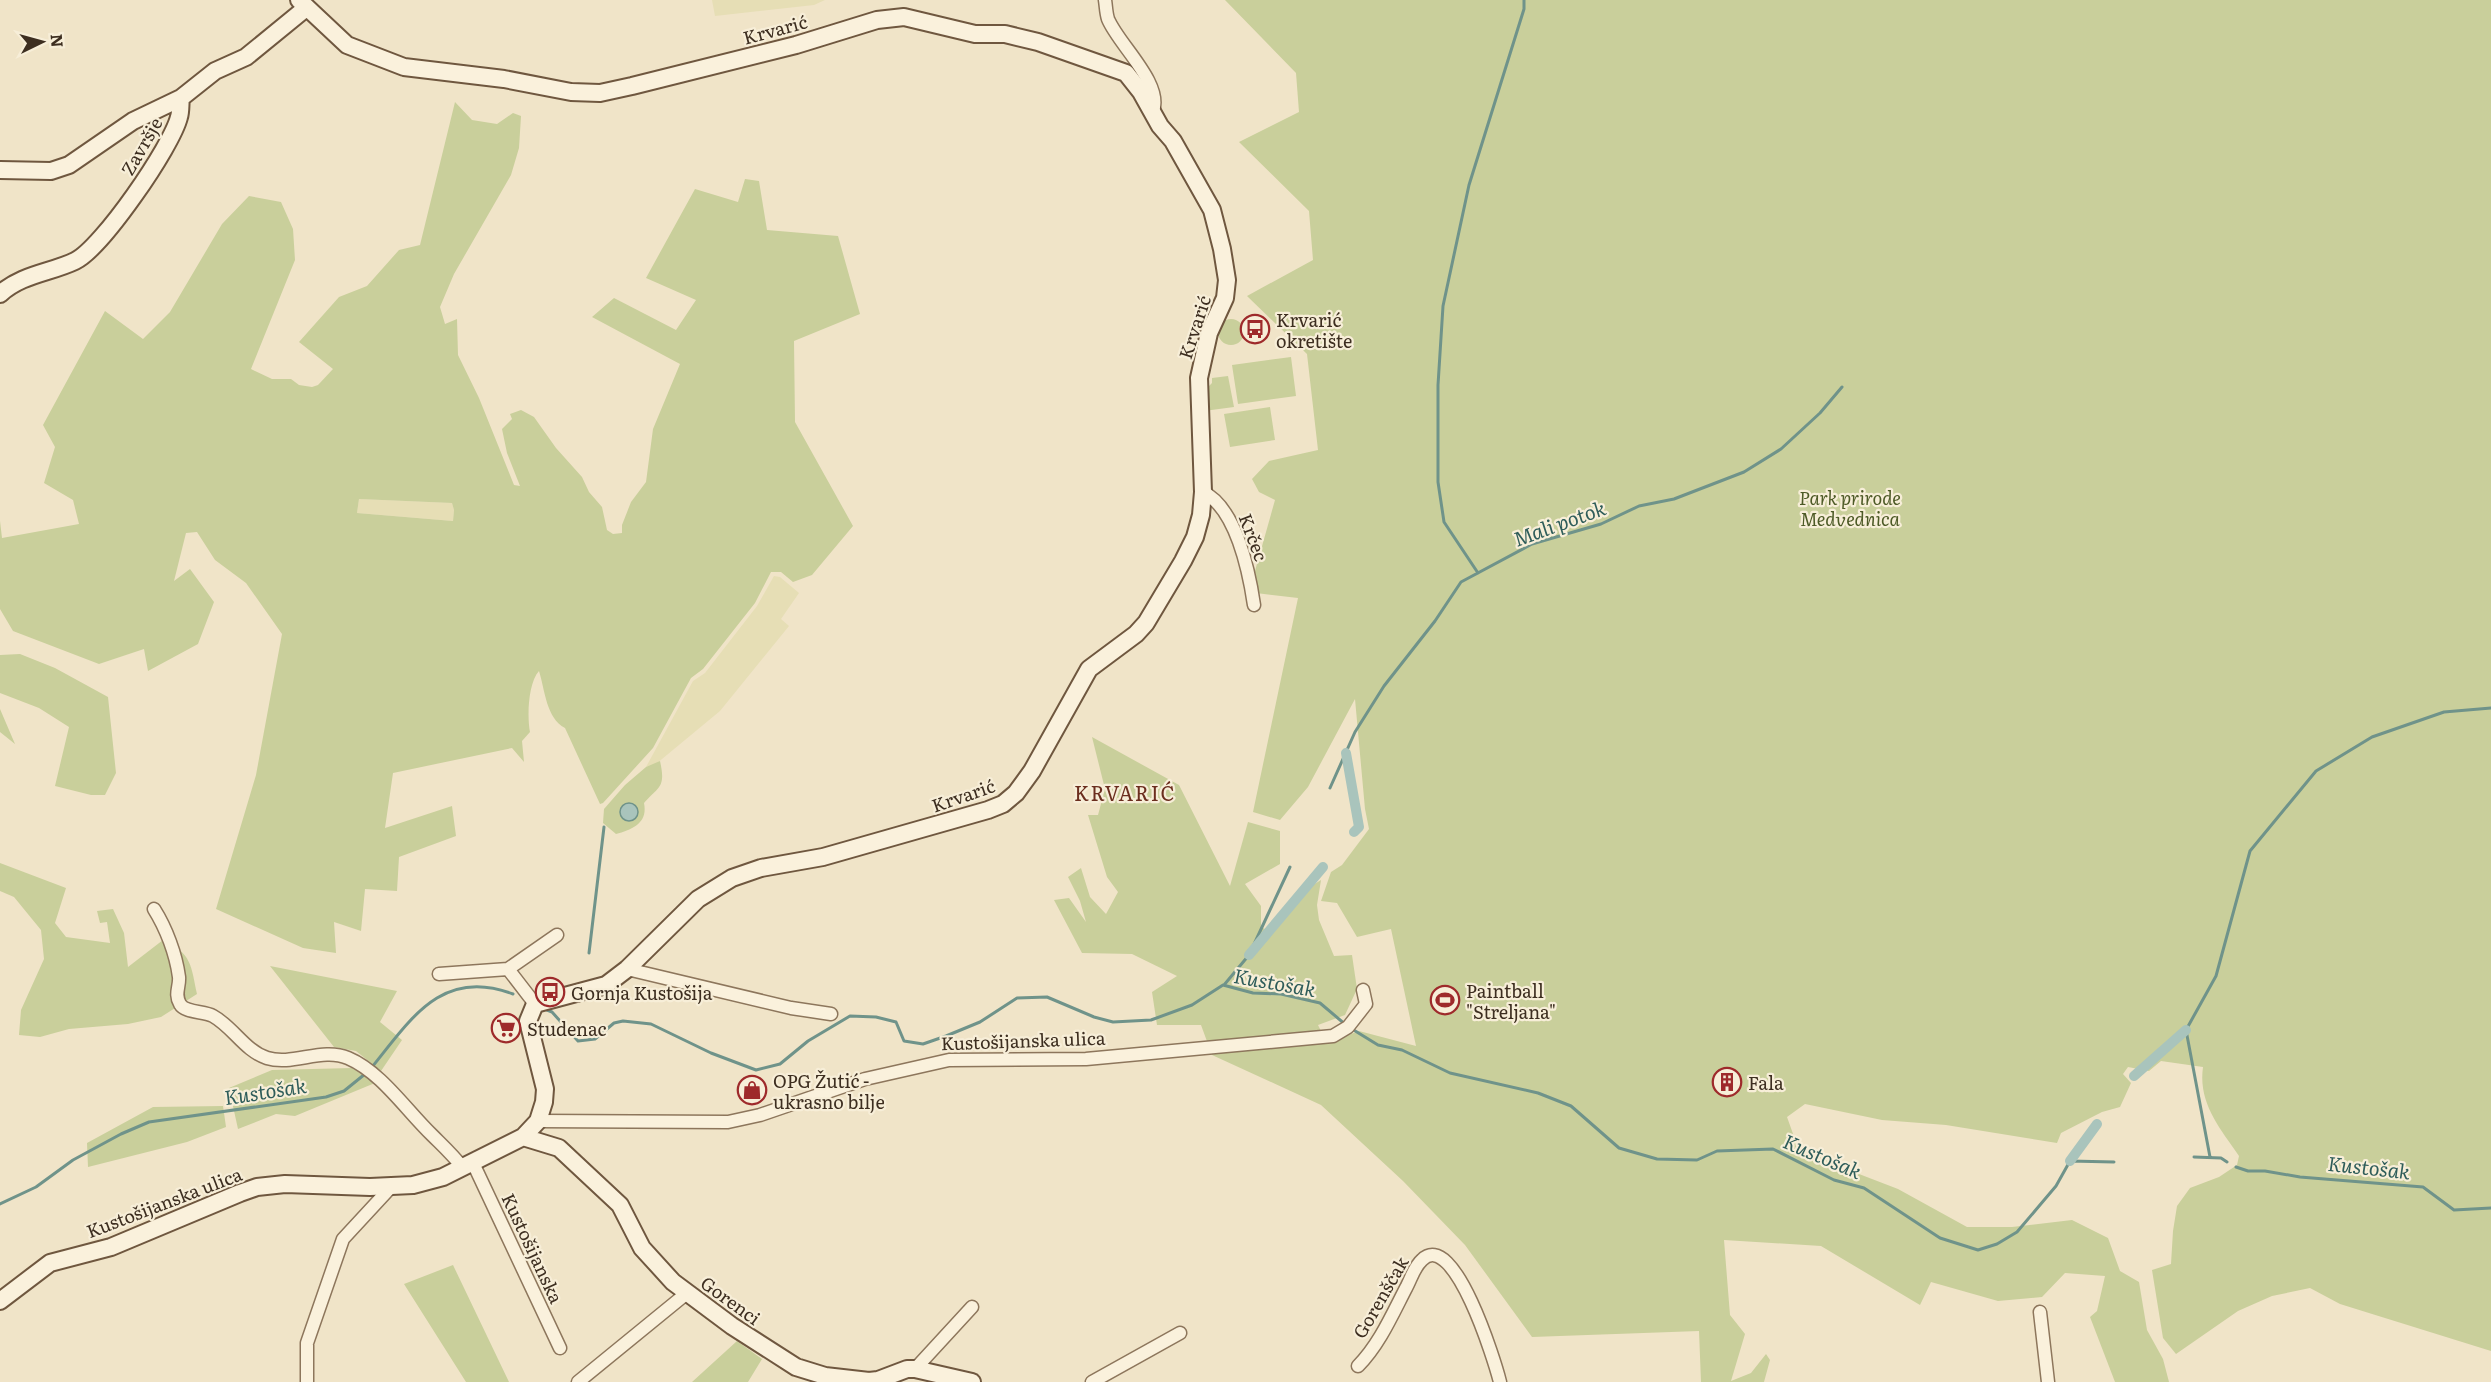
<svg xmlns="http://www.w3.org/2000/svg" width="2491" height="1382" font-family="Literata,serif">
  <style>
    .farmland { fill: #e6deb5 }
    .green { fill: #c9cf9b; fill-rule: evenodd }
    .water { fill: #a9c4bc; stroke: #6f938a; stroke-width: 1.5 }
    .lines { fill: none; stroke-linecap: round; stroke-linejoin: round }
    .stream { stroke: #6f938a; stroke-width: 3 }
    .canal { stroke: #a9c4bc; stroke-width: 10 }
    .street-casing { stroke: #8d765c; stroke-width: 15 }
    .secondary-casing { stroke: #6f573f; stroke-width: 20 }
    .street { stroke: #faf1dc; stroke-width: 12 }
    .secondary { stroke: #faf1dc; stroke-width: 16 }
    .labels { text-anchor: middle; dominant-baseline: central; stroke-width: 4.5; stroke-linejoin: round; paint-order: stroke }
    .street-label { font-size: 18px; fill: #3d2e20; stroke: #f7eed8 }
    .poi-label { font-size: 18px; fill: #3d2e20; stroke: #f7eed8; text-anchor: start }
    .park-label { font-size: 18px; font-style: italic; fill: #4d5a26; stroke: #f7eed8 }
    .water-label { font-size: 20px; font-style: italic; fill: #2f5d5a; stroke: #f7eed8 }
    .neighbourhood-label { font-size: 20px; letter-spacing: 1.5px; fill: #6b2e1e; stroke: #f7eed8 }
  </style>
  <rect width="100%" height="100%" fill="#f0e4c8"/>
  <path class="farmland" d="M712 0H825L814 5 715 16Z
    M359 499 452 503 454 510 453 521 357 513Z
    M774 576 780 577 799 593 781 619 789 626 720 711 656 764 646 767 693 681 705 673 757 606Z"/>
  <path class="green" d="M1225 0H2491V1351L2340 1304 2310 1288 2272 1296 2238 1311 2176 1354 2163 1338 2152 1270 2171 1264 2173 1231 2177 1206 2190 1188 2219 1177 2237 1165 2239 1156C2219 1127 2198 1103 2203 1067L2161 1061 2149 1071 2128 1067 2123 1074 2131 1083 2120 1107 2102 1112 2061 1133 2057 1143 1946 1125 1882 1120 1805 1104 1787 1117 1797 1145 1846 1169 1898 1189 1967 1227H2012L2072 1220 2108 1238 2120 1271 2139 1282 2147 1330 2163 1359 2169 1382H2115L2090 1317 2097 1311 2105 1276 2065 1273 2042 1297 1998 1301 1931 1282 1920 1305 1821 1246 1724 1240 1730 1315 1745 1334 1731 1381 1751 1373 1766 1354 1770 1360 1764 1382H1701L1699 1331 1532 1337 1465 1245 1403 1181 1321 1105 1212 1055 1201 1025H1157L1152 992 1177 976 1132 954 1082 953 1054 900 1069 898 1086 922 1080 901 1068 877 1081 868 1090 897 1106 914 1118 892 1107 877 1088 815H1098L1105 789 1092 737 1179 785 1230 886 1248 822 1280 831V864L1245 884 1261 906V927L1273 933 1313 885 1321 880 1317 905 1319 920 1334 956 1352 955 1357 989 1345 1015 1318 1025 1327 1043 1359 1031 1416 1046 1391 929 1357 937 1337 903 1321 901 1331 872 1342 865 1369 829 1365 809 1355 699 1308 787 1280 820 1253 812 1298 598 1256 593 1255 571 1275 500 1259 492 1252 479 1269 461 1318 450 1307 354 1247 296 1313 260 1309 211 1239 142 1299 112 1296 73Z
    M455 102 472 120 497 124 513 113 521 116 519 148 511 175 454 274 440 307 445 324 457 319 458 355 479 398 514 485 520 486 507 453 502 429 512 419 510 414 521 410 534 417 556 448 582 477 589 492 602 507 607 530 613 534 622 533V525L631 502 646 482 653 429 680 364 592 317 614 298 676 330 696 300 646 278 695 189 738 202 745 179 759 181 767 230 838 236 860 314 794 341 795 422 853 526 812 575 793 582 781 572H771L755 603 703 669 691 678 653 748 603 803 600 804 565 728C546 718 545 690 539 671 528 683 527 717 530 732L522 741 524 762 512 748 393 773 385 828 452 806 456 836 399 857 397 891 365 889 361 931 334 922 336 953 303 948 216 909 256 775 282 634 246 583 215 560 197 532 186 533 174 581 190 569 214 602 198 644 148 671 144 649 99 664 13 631 0 609V521L2 538 79 524 73 500 44 483 55 447 43 425 105 311 143 339 170 312 222 224 249 196 281 202 293 229 295 260 251 369 272 379H291L299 385 312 387 318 385 333 369 299 342 339 297 367 286 399 250 420 245ZM359 499 452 503 454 510 453 521 357 513Z
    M1218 332a13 13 0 1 1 26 0a13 13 0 1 1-26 0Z
    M1291 357 1296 396 1238 404 1232 365Z
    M1228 376 1234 407 1204 411 1206 389 1212 383V378Z
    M1270 407 1275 440 1230 447 1224 414Z
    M20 654 55 668 108 697 116 773 105 795H91L55 786 69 727 39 708 0 693V655Z
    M0 709 15 744 0 732Z
    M660 761C666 788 659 786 644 803 648 823 633 829 616 834L603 823 604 809 625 785 646 767Z
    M0 863 66 888 55 923 66 937 110 943 107 922 100 923 97 911 113 909 124 933 128 967 163 940C192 953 191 966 197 994L161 1017 128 1024 69 1029 40 1037 19 1035 21 1010 44 959 41 930 14 897 0 891Z
    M270 966 397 991 380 1022 402 1040 381 1071 356 1051 334 1047Z
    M352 1068 375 1083 295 1116 276 1114 238 1129 229 1088 272 1070Z
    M223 1106 226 1127 187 1142 88 1167 87 1143 153 1107Z
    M453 1265 509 1382H510H466L404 1284Z
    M737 1341 762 1359 748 1382H692Z"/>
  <path class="water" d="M620 812a9 9 0 1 1 18 0a9 9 0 1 1-18 0Z"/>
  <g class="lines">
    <path class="stream" d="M1478 573 1444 522 1438 482V385L1443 306 1469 185 1524 9V0
      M1330 788 1355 732 1384 686 1435 621 1461 582 1532 544 1601 524 1639 506 1674 499 1744 472 1781 449 1820 413 1842 387
      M589 953 604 827
      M1224 985 1249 955 1290 867
      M547 1010 552 1012 578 1041 595 1039 614 1023 623 1021 651 1024 711 1053 756 1070 780 1064 808 1041 850 1016 876 1017 896 1022 904 1041 923 1044 946 1036 980 1022 1017 998 1047 997 1094 1017 1113 1022 1151 1020 1192 1005 1223 985 1253 993 1281 994 1320 1003 1346 1025
      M1352 1029 1378 1045 1402 1050 1450 1073 1538 1093 1571 1106 1619 1148 1657 1159 1697 1160 1717 1151 1773 1149 1834 1180 1864 1188 1940 1238 1978 1250 1997 1244 2017 1232 2056 1186 2070 1161 2114 1162
      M372 1067C411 1019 442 967 513 994
      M2194 1157 2221 1158 2227 1162
      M2210 1157 2186 1030 2216 976 2250 851 2316 771 2372 737 2444 712 2491 708
      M2236 1167 2248 1171H2265L2300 1177 2423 1187 2454 1210 2491 1208
      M0 1204 36 1187 73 1160 121 1134 149 1122 326 1097 344 1091 365 1074"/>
    <path class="canal" d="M1346 753 1359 827 1354 832
      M1249 955 1323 867
      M2134 1076 2186 1030
      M2070 1161 2097 1124"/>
    <g class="street-casing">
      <path id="street" d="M1105 0C1106 6 1106 13 1108 19 1118 44 1163 83 1153 111
        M1203 492C1236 508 1249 571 1254 605
        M154 909C166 928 176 954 179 977 180 986 174 994 180 1004 185 1013 204 1011 213 1016 233 1027 245 1051 267 1058 293 1066 322 1047 348 1058 381 1072 406 1110 432 1135 443 1146 453 1155 463 1168
        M508 969 535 1004
        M627 969 791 1008 831 1014
        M439 974 508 969 557 935
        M538 1121 728 1122 760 1115 865 1079 949 1060 1086 1059 1333 1036 1348 1027 1366 1004 1363 990
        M473 1163 560 1348
        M2040 1312 2048 1382
        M1358 1366C1379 1345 1392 1315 1406 1288 1411 1279 1414 1267 1422 1260 1454 1228 1495 1362 1500 1382
        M915 1369 972 1307
        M307 1382V1343L343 1239 392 1186
        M578 1382 687 1293
        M1092 1382 1180 1333"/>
    </g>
    <g class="secondary-casing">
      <path id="secondary" d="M0 170 51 171 69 165 133 121 181 98 215 71 246 57 306 8
        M0 294C22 274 50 273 75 261 102 248 172 146 179 117 181 111 180 104 181 98
        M523 1137 559 1148 620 1205 642 1248 673 1282 732 1326 796 1367 825 1376 869 1381 878 1380 907 1369H915L972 1382
        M0 1301 50 1263 111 1247 240 1193 257 1187 285 1184 370 1187 413 1185 443 1177 523 1137 538 1121 544 1102 545 1089 528 1021 535 1004 606 985 627 969 698 899 732 878 761 868 823 857 988 810 1003 804 1016 793 1032 771 1089 669 1136 634 1146 623 1183 561 1195 537 1201 515 1203 492 1199 378 1209 333 1225 298 1227 280 1222 249 1212 210 1173 141 1160 126 1141 92 1126 73 1038 42 1005 34H975L904 17 877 20 796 45 632 86 600 93 571 92 504 79 404 67 347 45 299 0"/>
    </g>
    <use href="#street" class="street"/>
    <use href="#secondary" class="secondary"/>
  </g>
  <defs>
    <g id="bus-ring" transform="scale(1.5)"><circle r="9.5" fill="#f7eed8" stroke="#9e2a2b" stroke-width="1.5"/><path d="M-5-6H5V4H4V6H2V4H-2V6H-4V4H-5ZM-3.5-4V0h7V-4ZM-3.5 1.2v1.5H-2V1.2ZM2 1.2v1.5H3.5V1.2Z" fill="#9e2a2b"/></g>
    <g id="stadium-ring" transform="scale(1.5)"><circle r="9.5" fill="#f7eed8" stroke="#9e2a2b" stroke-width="1.5"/><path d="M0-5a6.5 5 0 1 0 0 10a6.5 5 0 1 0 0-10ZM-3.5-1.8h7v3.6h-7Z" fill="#9e2a2b"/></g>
    <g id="supermarket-ring" transform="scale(1.5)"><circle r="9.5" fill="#f7eed8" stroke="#9e2a2b" stroke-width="1.5"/><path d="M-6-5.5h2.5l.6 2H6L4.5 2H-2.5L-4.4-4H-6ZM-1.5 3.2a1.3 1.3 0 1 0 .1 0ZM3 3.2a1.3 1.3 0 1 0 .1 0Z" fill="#9e2a2b"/></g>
    <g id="building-ring" transform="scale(1.5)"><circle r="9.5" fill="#f7eed8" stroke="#9e2a2b" stroke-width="1.5"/><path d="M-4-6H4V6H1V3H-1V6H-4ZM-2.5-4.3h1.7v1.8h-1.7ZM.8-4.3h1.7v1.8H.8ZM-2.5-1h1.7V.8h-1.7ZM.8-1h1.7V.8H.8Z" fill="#9e2a2b"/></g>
    <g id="shop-ring" transform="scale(1.5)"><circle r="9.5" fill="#f7eed8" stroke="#9e2a2b" stroke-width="1.5"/><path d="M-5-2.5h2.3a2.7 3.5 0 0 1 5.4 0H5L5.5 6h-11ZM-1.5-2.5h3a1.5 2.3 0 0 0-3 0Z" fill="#9e2a2b"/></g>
  </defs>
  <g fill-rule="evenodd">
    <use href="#bus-ring" x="1255" y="329"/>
    <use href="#bus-ring" x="550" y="992"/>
    <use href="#stadium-ring" x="1445" y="1000"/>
    <use href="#supermarket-ring" x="506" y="1028"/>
    <use href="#building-ring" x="1727" y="1082"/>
    <use href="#shop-ring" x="752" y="1090"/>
  </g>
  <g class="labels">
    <g class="street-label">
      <text transform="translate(775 29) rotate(-15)">Krvarić</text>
      <text transform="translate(141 146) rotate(-60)">Završje</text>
      <text transform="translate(1194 327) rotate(-72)">Krvarić</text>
      <text transform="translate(1254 537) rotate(69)">Krčec</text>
      <text transform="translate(963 795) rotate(-19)">Krvarić</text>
      <text transform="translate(1023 1040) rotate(-2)">Kustošijanska ulica</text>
      <text transform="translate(164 1202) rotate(-21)">Kustošijanska ulica</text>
      <text transform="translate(533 1248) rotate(65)">Kustošijanska</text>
      <text transform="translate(1380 1297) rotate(-60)">Gorenščak</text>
      <text transform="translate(731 1300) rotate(36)">Gorenci</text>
    </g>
    <g class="poi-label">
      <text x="1276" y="319">Krvarić<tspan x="1276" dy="21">okretište</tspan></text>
      <text x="1466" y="990">Paintball<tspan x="1466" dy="21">"Streljana"</tspan></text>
      <text x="571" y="992">Gornja Kustošija</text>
      <text x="527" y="1028">Studenac</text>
      <text x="773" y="1080">OPG Žutić -<tspan x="773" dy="21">ukrasno bilje</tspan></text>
      <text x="1748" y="1082">Fala</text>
    </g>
    <g class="park-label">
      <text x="1850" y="497">Park prirode<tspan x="1850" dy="21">Medvednica</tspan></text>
    </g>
    <g class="water-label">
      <text transform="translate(1559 522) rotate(-20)">Mali potok</text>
      <text transform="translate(1275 981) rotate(10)">Kustošak</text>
      <text transform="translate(265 1090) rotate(-9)">Kustošak</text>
      <text transform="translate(1823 1155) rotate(23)">Kustošak</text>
      <text transform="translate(2369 1166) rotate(6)">Kustošak</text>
    </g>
    <g class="neighbourhood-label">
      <text x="1125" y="792">KRVARIĆ</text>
    </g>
  </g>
  <g transform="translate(42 42) rotate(85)" stroke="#f7eed8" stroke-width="4.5" paint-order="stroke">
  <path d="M0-4.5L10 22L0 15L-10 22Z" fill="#3d2e20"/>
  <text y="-9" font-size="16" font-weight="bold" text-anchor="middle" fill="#3d2e20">N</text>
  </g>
</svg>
